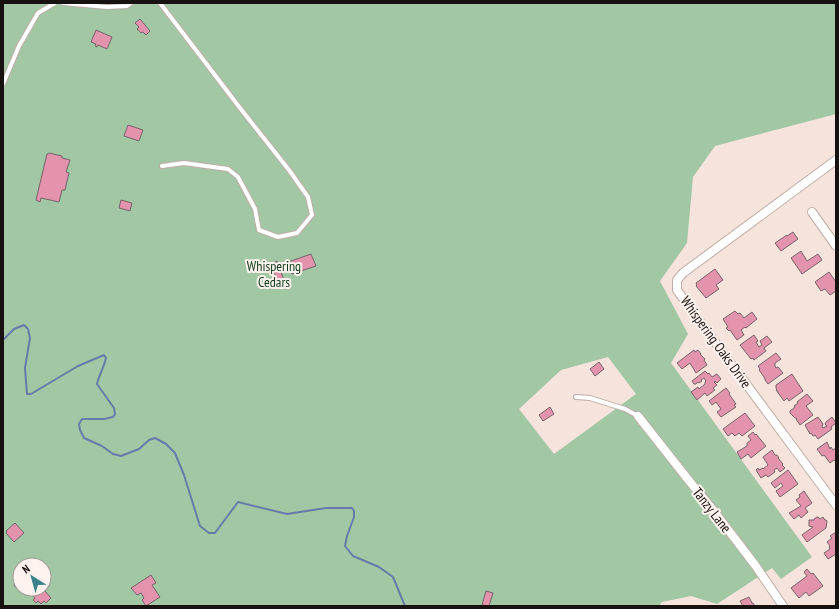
<svg xmlns="http://www.w3.org/2000/svg" width="839" height="609" font-family="'PT Sans Narrow',sans-serif">
  <style>
    .green { fill: #a2c7a5; fill-rule: evenodd }
    .lines { fill: none; stroke-linecap: round; stroke-linejoin: round }
    .stream { stroke: #677ca9; stroke-width: 2 }
    .building { fill: #e493ad; stroke: #756469 }
    .service-casing { stroke: #beada6; stroke-width: 6 }
    .minor-casing { stroke: #beada6; stroke-width: 10 }
    .service { stroke: #fff; stroke-width: 4 }
    .minor { stroke: #fff; stroke-width: 8 }
    .labels { text-anchor: middle; dominant-baseline: central; stroke-width: 4; stroke-linejoin: round; paint-order: stroke }
    .park-label { font-size: 14px; fill: #0e3c18; stroke: #fdf2ed }
    .street-label { font-size: 14px; fill: #17120f; stroke: #fdf2ed }
  </style>
  <rect width="100%" height="100%" fill="#f5e3dc"/>
  <path class="green" d="M3 3H836V114L715 146 693 177 687 243 660 281 688 334 671 363 812 557 781 579 772 568 717 604 691 596 662 602 659 606H3ZM608 357 636 394 554 454 519 409 561 370ZM20 565H44V589H20Z"/>
  <g class="lines">
    <path class="stream" d="M3 340 14 329 24 325 28 329 30 338 25 368 27 394H31L78 366 104 355 106 358C104 367 99 375 97 384L114 408 115 414 113 417 104 419H82L79 424 80 430 84 438 102 446 113 454 121 456 139 449 149 440 155 438 166 444 175 453 184 475 200 526 209 533H215L238 502 287 514 326 508H352L354 511V517L347 536 345 546 353 556 379 567 393 577 405 606"/>
  </g>
  <path class="building" d="M140 19 150 31 146 35 143 32 141 33 137 29 139 27 135 23Z
    M96 30 112 37 107 49 98 45 97 47 95 46 96 44 91 42Z
    M128 125 143 130 139 141 124 136Z
    M49 153 62 156V158L70 160 66 172 69 173 65 190H62L59 202 41 198 40 202 36 200 47 154H48Z
    M121 200 132 203 130 211 119 208Z
    M793 232 798 239 781 251 775 243 787 235V236Z
    M801 251 807 261 818 254 822 260 802 274 791 258Z
    M311 254 316 266 292 274 288 262Z
    M277 261 284 280 278 283 271 264Z
    M715 269 723 280 716 285 719 289 706 298 696 286 697 285 696 283Z
    M829 272 836 282V291L830 295 825 289 821 291 815 282Z
    M735 311 738 314 740 313 744 318 752 312 757 319 746 328 745 327 741 330 744 335 737 340 730 330 729 331 726 328 728 327 723 319Z
    M754 335 758 341 756 342 759 347 762 345 760 341 767 336 772 342 764 348 766 351 754 360 753 358 751 359 740 345Z
    M694 350 695 352 698 350 701 354H700L705 359 704 360 707 365 696 373 690 363 682 369 677 363Z
    M776 353 781 359 775 363V366L776 368 778 367 783 373 768 384 765 380V379L764 377 759 370 760 369 758 366Z
    M599 362 604 369 595 376 590 369Z
    M705 371 708 374 709 373 712 377 717 374 721 379 717 383 715 381 714 382 717 385 713 388 715 390 707 396 705 393 697 400 691 392 698 387 699 389 705 384V382L706 381 704 378 701 380 702 381 699 383 698 382 696 384H694L692 381Z
    M792 374 803 391 789 401 787 398 784 401 776 390H777L776 388V385Z
    M726 388 730 393 729 394 736 404 734 405 736 407 721 417 717 412 721 409 716 402 712 405 709 401Z
    M807 394 813 401 806 406 813 415 800 425 796 419H797L796 418H795L790 413V411L795 407 794 406 798 403 797 402Z
    M550 407 554 414 543 421 539 415Z
    M745 413 755 426 742 436 739 433 735 436 732 433 728 436 723 429Z
    M818 417 823 424 822 427 823 428 827 426 825 424 826 422 832 417 836 423 831 427 832 429 818 439 815 435 813 436 811 433 810 434 805 425Z
    M753 432 755 435 756 434 766 446 751 458 748 454 741 459 737 452 747 446V443L751 440 748 436Z
    M827 442 830 449 831 447 833 450 836 448V460L835 461 834 460 830 463 824 455 822 456 817 449Z
    M772 450 775 455H777L779 458H778L783 464 782 465 785 468 780 472 777 468 774 470 775 472 768 477 766 475 761 478 756 470 758 468 759 470 763 468V469L768 465 763 457Z
    M788 470 798 484 780 497 776 491 783 486 781 483 775 488 771 483Z
    M804 491 812 503 805 508 808 512 801 518 799 515 794 519 789 513 801 506 796 500 800 497 799 495Z
    M817 517H818L820 519 823 517 825 520H826L827 521 826 528 807 542 802 535 813 527 809 526V520H814V519Z
    M15 523 24 533 14 542 6 533 7 532 6 531Z
    M836 532V554L828 559 824 553 830 549 829 547 830 546 827 542 832 538 830 536Z
    M807 569 811 574 813 573 823 586 809 596 806 592 799 598 791 588 807 576 804 572Z
    M151 575 156 583 152 585 160 597 146 606 142 600 144 598 141 593 137 595 131 588Z
    M15 582H20V589H44V586L47 589 45 591 51 598 46 603 44 601 41 604 38 601 36 603 33 600 35 598 30 593 28 594 27 592 28 591 16 588V586H14Z
    M486 591 493 593 489 606 482 605Z
    M749 597 752 603H753L755 606H743L740 601Z"/>
  <g class="lines">
    <g class="service-casing">
      <path id="service" d="M63 3 107 7 127 6 131 3
        M160 3 240 108 289 170 308 197 312 215 297 233 278 237 259 230 255 209 238 177 228 169 184 163 162 166
        M3 84 19 46 38 13 55 3
        M576 397 590 398 625 409 638 416"/>
    </g>
    <g class="minor-casing">
      <path id="minor" d="M836 160 683 273 677 280V290L697 318 836 505
        M812 212 836 246
        M638 416 690 482 713 510 755 565 783 606"/>
    </g>
    <use href="#service" class="service"/>
    <use href="#minor" class="minor"/>
  </g>
  <g class="labels">
    <g class="park-label">
      <text x="274" y="266">Whispering<tspan x="274" dy="16">Cedars</tspan></text>
    </g>
    <g class="street-label">
      <text transform="translate(716 342) rotate(54)">Whispering Oaks Drive</text>
      <text transform="translate(712 510) rotate(52)">Tanzy Lane</text>
    </g>
  </g>
  <rect width="839" height="609" fill="none" stroke="#17120f" stroke-width="8"/>
  <g transform="translate(32 577) rotate(323)"><circle r="19" fill="#fdf2ed" stroke="#a19894"/>
  <path d="M0-3L7 15L0 10L-7 15Z" fill="#3a818a"/>
  <text y="-6" font-size="11" font-weight="bold" text-anchor="middle" fill="#17120f">N</text>
  </g>
</svg>
